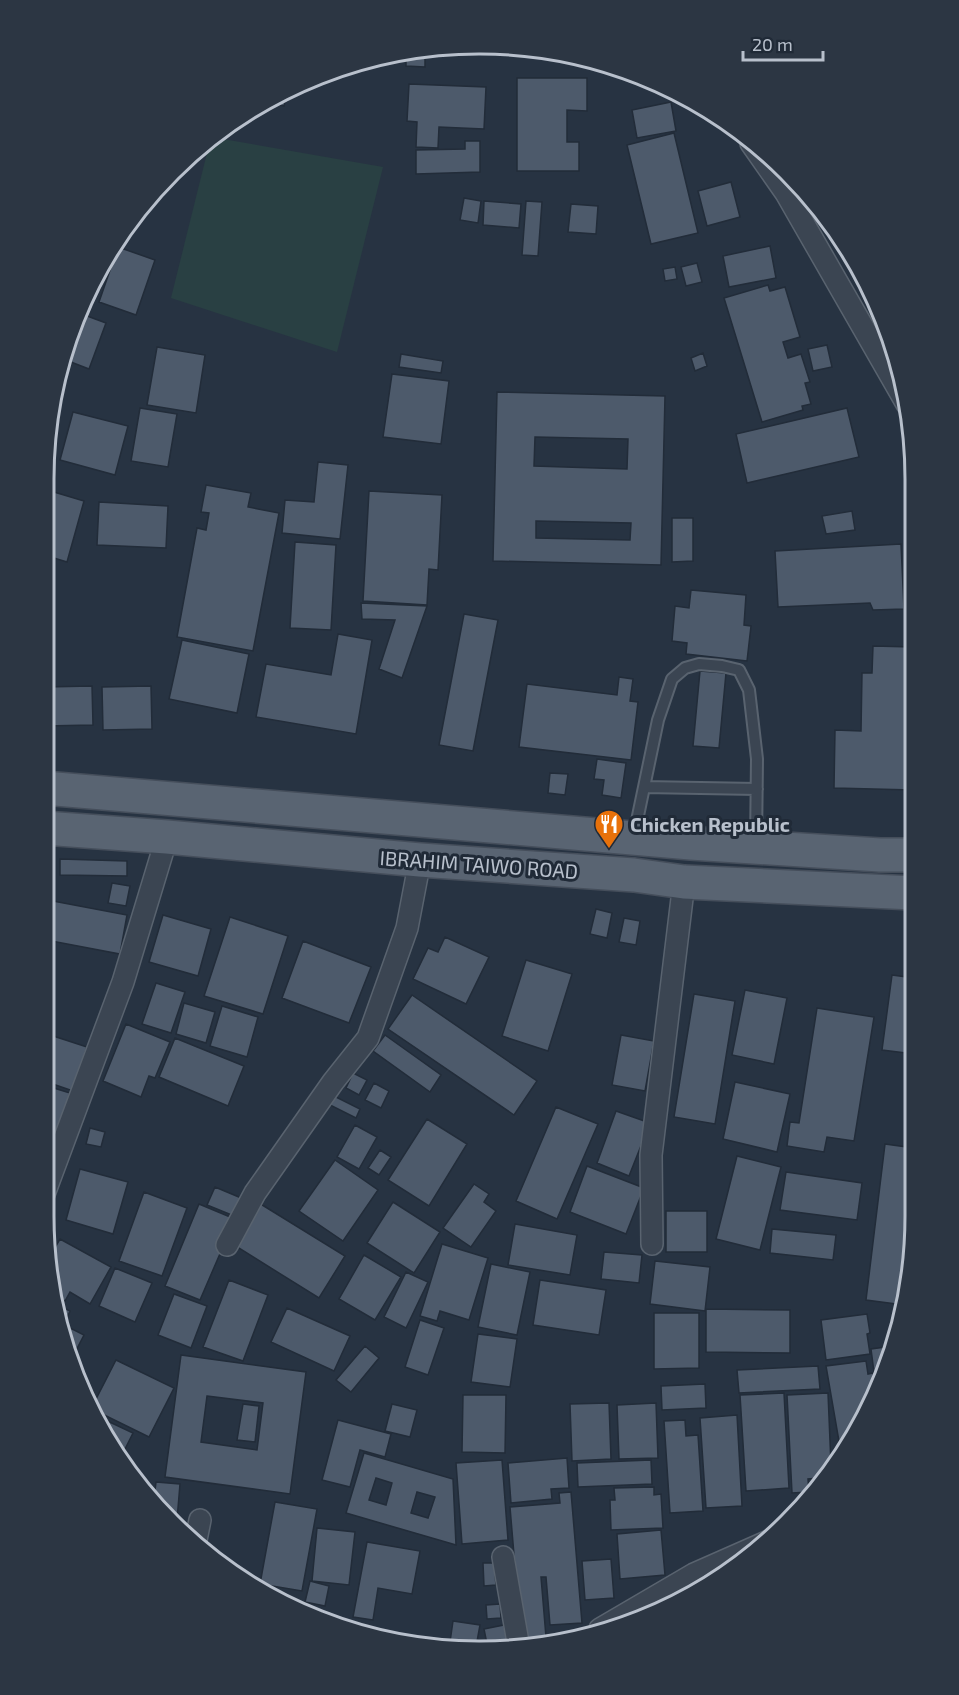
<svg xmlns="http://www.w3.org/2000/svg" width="959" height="1695" font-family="'Exo 2',sans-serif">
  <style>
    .green { fill: #294043 }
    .building { fill: #4d5a6b; stroke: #222c39; stroke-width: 1.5; fill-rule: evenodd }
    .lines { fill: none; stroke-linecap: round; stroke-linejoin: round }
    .service-casing { stroke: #59636f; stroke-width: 14 }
    .minor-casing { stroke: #59636f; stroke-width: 24 }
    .primary-casing { stroke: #454e5b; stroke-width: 36 }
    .service { stroke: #3b4552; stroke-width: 10 }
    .minor { stroke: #3b4552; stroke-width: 21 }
    .primary { stroke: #596472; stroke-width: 33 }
    .labels { text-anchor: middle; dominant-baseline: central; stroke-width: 6; stroke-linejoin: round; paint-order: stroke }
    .poi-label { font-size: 20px; font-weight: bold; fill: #b8c0cc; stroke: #202a37; text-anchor: start }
    .street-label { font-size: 20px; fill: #b8c0cc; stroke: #202a37 }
    .rim { fill: none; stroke: #b8c0cc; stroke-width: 3 }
  </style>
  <rect width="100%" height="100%" fill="#273342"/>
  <path class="green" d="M211 137 383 167 337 352 171 298Z"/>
  <path class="building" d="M425 49V67L406 66V52Z
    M517 78H587V111L567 110V142H579V171H517Z
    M409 84 486 87 484 129 439 127 438 148 416 147 417 122 407 121Z
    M288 88 284 106 271 103 269 109 258 106Z
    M671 102 676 131 637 138 632 110Z
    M674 133 698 233 651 244 627 145Z
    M465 141H480V172L416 174V150L465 149Z
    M731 182 740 217 707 226 698 191Z
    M464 198 481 201 478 223 460 220Z
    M484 201 521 204 519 228 483 225Z
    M526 201 542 202 538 256 522 255Z
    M571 204 598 206 596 234 568 232Z
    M770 246 776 278 729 287 723 256Z
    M118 247 155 260 136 315 99 302Z
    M111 249 100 290 90 288 102 261Z
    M697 263 702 282 686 286 681 267Z
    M675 267 677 279 665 281 663 269Z
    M768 285 770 291 785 287 800 337 783 342 788 358 801 354 810 382 805 383 811 404 802 406 803 410 762 422 724 298Z
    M79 313 106 323 89 369 63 359 67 340Z
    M827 345 832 367 813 371 808 349Z
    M157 347 205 355 196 413 147 405Z
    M703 353 707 366 695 371 691 358Z
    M401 354 443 361 441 373 399 367Z
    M392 374 449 381 441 444 383 437Z
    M497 392 665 396 661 565 493 561ZM535 437 628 439 627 469 534 466ZM536 521 631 523 630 540 536 538Z
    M140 408 177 414 168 467 131 461Z
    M847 408 859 457 747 483 736 434Z
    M73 412 128 426 115 475 60 460Z
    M318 462 348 465 340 539 282 533 285 500 314 502Z
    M206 485 251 493 248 507 279 513 253 651 177 637 197 528 206 530 209 513 201 512Z
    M44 489 84 501 67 562 44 555Z
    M369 491 442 495 438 570 429 569 427 605 363 601Z
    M99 502 168 506 166 548 97 545Z
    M852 511 855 530 826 534 822 516Z
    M672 518H693V561L672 562Z
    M295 542 336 545 331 630 290 628Z
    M901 544 904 609 873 610 870 603 778 607 775 551Z
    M691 590 746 595 744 625 751 626 747 661 686 654 687 643 672 641 675 606 689 608Z
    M361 603 427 606 402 678 379 669 395 620 362 619Z
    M464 614 498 620 473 751 439 745Z
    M338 634 372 640 356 734 256 717 266 664 331 675Z
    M182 640 249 654 237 713 169 699Z
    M873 646 913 647V790L834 788 835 730 861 731 862 673H872Z
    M700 671 726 673 719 748 693 746Z
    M619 677 633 679 630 701 638 702 631 760 519 747 527 684 617 695Z
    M92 686 93 725 44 726V687Z
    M151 686 152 729 103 730 102 687Z
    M597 759 626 763 621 798 602 795 604 780 594 779Z
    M550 773 568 774 565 795 548 793Z
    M60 859 127 861V876L60 875Z
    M112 883 130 886 126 906 108 903Z
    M53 901 127 915 120 954 46 940Z
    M596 909 612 913 607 938 590 934Z
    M163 915 211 929 198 976 149 962Z
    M230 917 288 936 263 1014 204 996Z
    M624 918 640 921 636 945 619 942Z
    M445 937 489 957 466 1004 413 979 428 948 438 952Z
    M303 941 371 967 349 1023 282 998Z
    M526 960 572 974 548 1051 502 1036Z
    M892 975 914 978V1054L882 1050Z
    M156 983 185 992 171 1033 142 1024Z
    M745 990 787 998 774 1064 732 1055Z
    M694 994 735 1001 715 1124 674 1117Z
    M412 995 537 1081 514 1115 388 1029Z
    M184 1003 215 1012 206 1043 176 1034Z
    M222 1006 258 1017 247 1057 210 1046Z
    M817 1008 874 1017 854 1141 827 1137 824 1152 787 1146 790 1122 799 1123Z
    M126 1024 170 1042 155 1078 149 1076 141 1097 103 1081Z
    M44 1033 87 1047 73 1091 44 1081Z
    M385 1035 441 1075 430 1092 373 1051Z
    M621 1035 654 1041 645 1091 612 1085Z
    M175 1038 244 1066 228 1106 159 1077Z
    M353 1073 367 1080 359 1095 346 1088Z
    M735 1082 790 1094 777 1152 723 1139Z
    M374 1083 389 1091 381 1108 365 1100Z
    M44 1085 70 1093 51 1154 44 1152Z
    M332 1095 360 1109 356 1118 328 1104Z
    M556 1107 598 1124 557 1219 516 1201Z
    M616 1111 650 1123 629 1176 597 1163Z
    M427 1119 467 1144 429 1206 388 1180Z
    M355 1125 377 1137 359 1169 337 1157Z
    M90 1128 105 1132 101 1147 86 1144Z
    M885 1144 914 1148 915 1244 904 1305 866 1300Z
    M380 1150 391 1157 379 1175 368 1168Z
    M737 1156 781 1167 760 1250 716 1239Z
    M335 1160 378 1190 343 1241 299 1211Z
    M587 1166 644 1188 626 1234 570 1212Z
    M80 1169 128 1182 113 1234 66 1220Z
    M786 1172 862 1183 857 1220 780 1210Z
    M474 1184 489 1194 484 1202 496 1211 471 1247 443 1228Z
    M215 1187 246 1200 239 1218 207 1205Z
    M144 1192 187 1208 162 1276 119 1261Z
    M393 1202 440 1232 414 1273 367 1243Z
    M259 1203 345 1256 319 1298 234 1245Z
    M199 1204 235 1219 200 1300 165 1286Z
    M666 1211H707V1252H666Z
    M515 1224 577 1235 570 1275 508 1265Z
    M772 1229 836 1235 833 1260 770 1253Z
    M60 1239 111 1267 90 1304 70 1292 65 1301 57 1297 50 1256Z
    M442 1244 488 1258 469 1320 440 1311 437 1321 420 1316Z
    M604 1252 642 1255 639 1283 601 1279Z
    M364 1255 401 1277 375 1320 339 1299Z
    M655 1261 710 1267 705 1311 650 1304Z
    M491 1264 530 1272 517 1335 478 1327Z
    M115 1268 152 1283 135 1322 99 1306Z
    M406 1272 428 1282 406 1328 384 1317Z
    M229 1280 268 1295 243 1361 203 1347Z
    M540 1280 606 1290 599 1335 533 1325Z
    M174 1294 207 1306 191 1348 158 1335Z
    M58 1305 70 1311 64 1325 84 1335 70 1362 67 1355Z
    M287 1308 350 1336 334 1371 271 1342Z
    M706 1309 790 1310V1353L706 1352Z
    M654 1313H699V1368L654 1369Z
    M867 1314 870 1333 867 1334 870 1354 826 1360 821 1320Z
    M420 1320 444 1328 428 1375 405 1367Z
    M478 1334 517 1339 510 1387 471 1382Z
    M365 1346 379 1358 351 1392 336 1380Z
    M893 1346 883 1371 874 1372 871 1349Z
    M181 1355 306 1372 290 1494 165 1477ZM207 1396 263 1403 257 1450 201 1442Z
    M116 1360 174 1388 149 1437 96 1411 93 1405Z
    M866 1361 868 1374 873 1373 875 1389 857 1434 841 1453 826 1366Z
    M818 1366 820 1389 739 1393 737 1370Z
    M705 1384 706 1408 662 1410 661 1386Z
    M784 1393 789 1488 746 1491 740 1395Z
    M828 1393 831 1465 820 1478 808 1479 809 1492 792 1493 787 1395Z
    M463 1395H506L505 1453 462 1452Z
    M609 1403 611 1459 572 1461 570 1404Z
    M656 1403 658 1458 619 1459 617 1405Z
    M243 1404 259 1406 255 1442 237 1440Z
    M392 1404 417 1410 410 1437 385 1431Z
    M737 1415 742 1506 706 1508 700 1418Z
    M99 1417 133 1433 121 1457Z
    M338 1420 391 1434 385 1457 360 1450 350 1487 322 1480Z
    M685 1420 686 1436 698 1435 703 1511 670 1513 664 1421Z
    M364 1453 453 1479 456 1545 346 1513ZM376 1478 392 1483 386 1505 369 1500ZM417 1492 435 1497 428 1518 411 1513Z
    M567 1458 569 1488 551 1489 552 1499 511 1503 508 1463Z
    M502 1460 508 1540 462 1544 456 1463Z
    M651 1460 652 1484 578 1487 577 1463Z
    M156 1482 180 1484 177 1520 154 1500Z
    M654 1487V1495L661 1494 663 1528 611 1530 610 1500H615L614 1488Z
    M571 1492 582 1623 550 1625 546 1577H541L546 1637 521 1639 510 1507 560 1503 559 1493Z
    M275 1502 317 1509 302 1591 260 1584Z
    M317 1528 355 1532 349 1585 312 1581Z
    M661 1530 665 1575 620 1579 617 1534Z
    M367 1542 420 1551 412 1594 378 1588 373 1620 353 1617Z
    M611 1559 614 1598 585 1600 582 1561Z
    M483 1563H494L496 1585 484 1586Z
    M310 1581 329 1586 325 1606 305 1602Z
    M500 1604 501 1618 487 1619 486 1605Z
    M453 1621 480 1625 476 1647 429 1643 430 1639 450 1642Z
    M504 1625 509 1648 500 1650 488 1649 484 1629Z"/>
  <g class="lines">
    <g class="service-casing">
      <path id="service" d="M644 787 757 789
        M634 835 658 720 672 679 685 668 699 664 722 666 739 670 749 690 757 759 756 844"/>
    </g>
    <g class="minor-casing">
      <path id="minor" d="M751 143 786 193 907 404
        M44 1194 123 982 167 837
        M652 1244 651 1155 684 882
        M227 1245 255 1193 333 1082 368 1038 407 928 420 860
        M196 1540 200 1520
        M503 1557 519 1648
        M600 1629 694 1574 769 1541"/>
    </g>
    <g class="primary-casing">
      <path id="primary" d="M44 788 691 843 880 855H913
        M44 828 167 837 420 860 634 875 684 882 913 893"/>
    </g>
    <use href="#service" class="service"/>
    <use href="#minor" class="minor"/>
    <use href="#primary" class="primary"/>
  </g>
  <defs>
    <g id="restaurant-pin" transform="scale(1.5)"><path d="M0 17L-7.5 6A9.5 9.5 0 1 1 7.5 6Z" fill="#e8710a" stroke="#202a37"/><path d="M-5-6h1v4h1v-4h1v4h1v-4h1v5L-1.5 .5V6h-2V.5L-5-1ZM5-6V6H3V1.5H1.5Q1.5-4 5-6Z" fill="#fff"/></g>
  </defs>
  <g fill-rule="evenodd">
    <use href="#restaurant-pin" x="609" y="824"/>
  </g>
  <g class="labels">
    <g class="poi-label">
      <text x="630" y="824">Chicken Republic</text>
    </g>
    <g class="street-label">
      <text transform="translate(479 864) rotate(4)">IBRAHIM TAIWO ROAD</text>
    </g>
  </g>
  <path d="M0 0H959V1695H0ZM479 54H480A425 425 0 0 1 905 479V1216A425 425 0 0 1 480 1641H479A425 425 0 0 1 54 1216V479A425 425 0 0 1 479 54Z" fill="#2c3643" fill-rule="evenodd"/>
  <path class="rim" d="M479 54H480A425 425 0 0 1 905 479V1216A425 425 0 0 1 480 1641H479A425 425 0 0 1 54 1216V479A425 425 0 0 1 479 54Z"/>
  <path d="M743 51v9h80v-9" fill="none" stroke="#b8c0cc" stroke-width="3"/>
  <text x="752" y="51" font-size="18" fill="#b8c0cc" stroke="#202a37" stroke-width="4.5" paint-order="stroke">20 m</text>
</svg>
